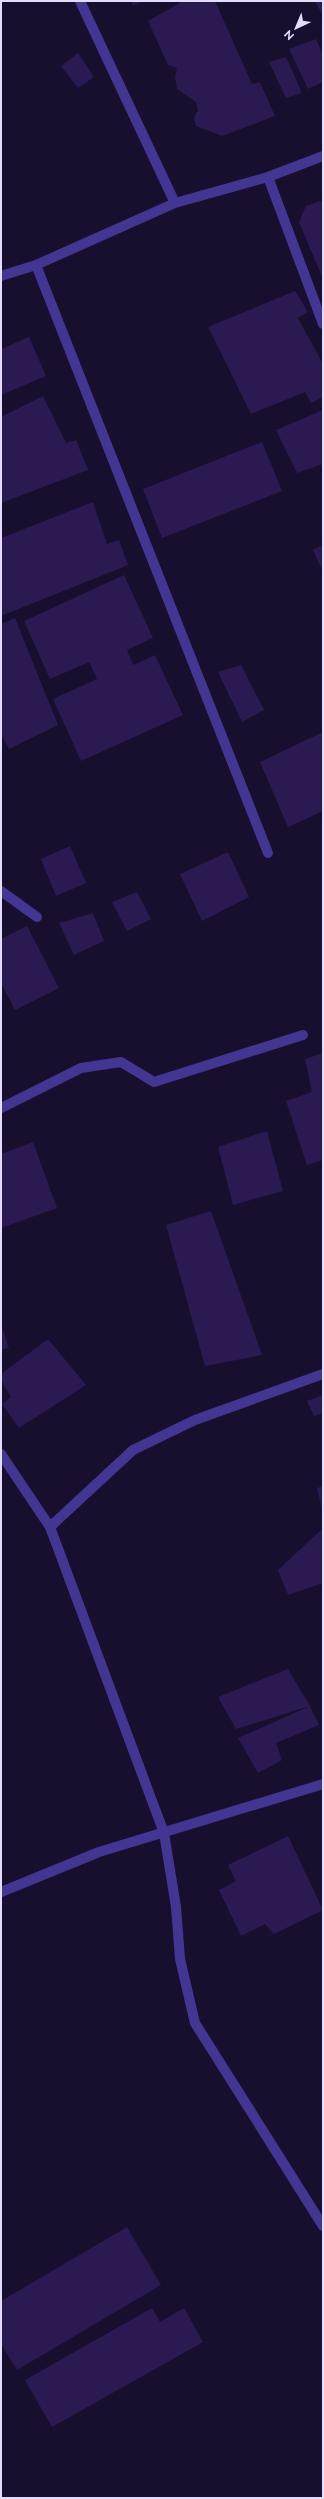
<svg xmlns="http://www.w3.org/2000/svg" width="324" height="2499" font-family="Raleway,sans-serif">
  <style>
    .building { fill: #2b1951 }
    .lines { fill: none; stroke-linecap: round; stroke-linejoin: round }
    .street { stroke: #433692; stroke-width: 10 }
  </style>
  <rect width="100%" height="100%" fill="#180f2f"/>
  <path class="building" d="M132 1H144L133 5Z
    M183 1H215L252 84 260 82 275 116 222 136 196 126 194 118 198 110 196 102 177 89 175 77 177 68 168 65 148 21Z
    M315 1H323V16Z
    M316 39 323 55V82L308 89 289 49Z
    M78 53 94 77 78 88 61 66Z
    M286 57 302 93 286 98 269 62Z
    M323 200V279L299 222 306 206Z
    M295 291 308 312 298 318 323 364V397L311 403 305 392 251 414 208 327Z
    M29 337 46 376 1 395V349Z
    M43 396 66 443 76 440 88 470 1 503V417Z
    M323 410V464L297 473 276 430Z
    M262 442 282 491 162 538 143 489Z
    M93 502 107 544 119 540 128 565 1 616V538Z
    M323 545V572L313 550Z
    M124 575 153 638 127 650 133 665 155 655 183 715 81 761 53 699 97 679 89 662 50 679 24 621Z
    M15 618 58 725 9 749 1 734V624Z
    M241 665 264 710 242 722 218 672Z
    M323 732V811L288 827 260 762Z
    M70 846 86 883 56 896 41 859Z
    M228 852 249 897 202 921 180 874Z
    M137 892 151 919 127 931 112 902Z
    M93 913 104 941 74 955 59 923Z
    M27 926 59 988 15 1010 1 983V939Z
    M323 1053V1160L307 1165 286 1101 312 1092 305 1059Z
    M267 1131 283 1191 233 1205 218 1147Z
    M33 1142 57 1208 1 1228V1154Z
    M211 1211 262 1355 205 1366 166 1225Z
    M1 1324 9 1348 1 1350Z
    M48 1339 86 1385 19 1428 2 1404 11 1397 1 1380V1374Z
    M323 1395V1413L314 1416 307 1401Z
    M323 1486V1510H322L317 1488Z
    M323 1528V1583L288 1595 278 1570Z
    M288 1669 310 1706 319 1725 276 1743 282 1760 258 1773 238 1738 310 1706 236 1729 218 1697Z
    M288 1836 323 1910 274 1934 265 1924 241 1936 219 1890 236 1881 228 1865Z
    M127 2227 161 2285 17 2370 1 2344V2301Z
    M152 2308 160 2322 184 2308 203 2342 52 2427 25 2380Z"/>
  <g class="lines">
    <path class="street" d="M80 1 175 203
      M268 177 323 324
      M36 265 268 853
      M1 276 36 265 175 203 268 177 323 156
      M1 891 37 917
      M1 1108 81 1068 121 1062 154 1082 303 1035
      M1 1454 50 1527 164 1833 176 1907 180 1959 195 2023 323 2226
      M50 1527 133 1450 195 1420 323 1374
      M1 1892 99 1852 323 1784"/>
  </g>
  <rect width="324" height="2499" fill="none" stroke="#e4ddff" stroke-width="4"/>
  <g transform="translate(296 28) rotate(224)" stroke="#180f2f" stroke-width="3" paint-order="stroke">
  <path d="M0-3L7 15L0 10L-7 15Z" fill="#e4ddff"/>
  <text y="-6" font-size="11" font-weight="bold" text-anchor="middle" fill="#e4ddff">N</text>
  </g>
</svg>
